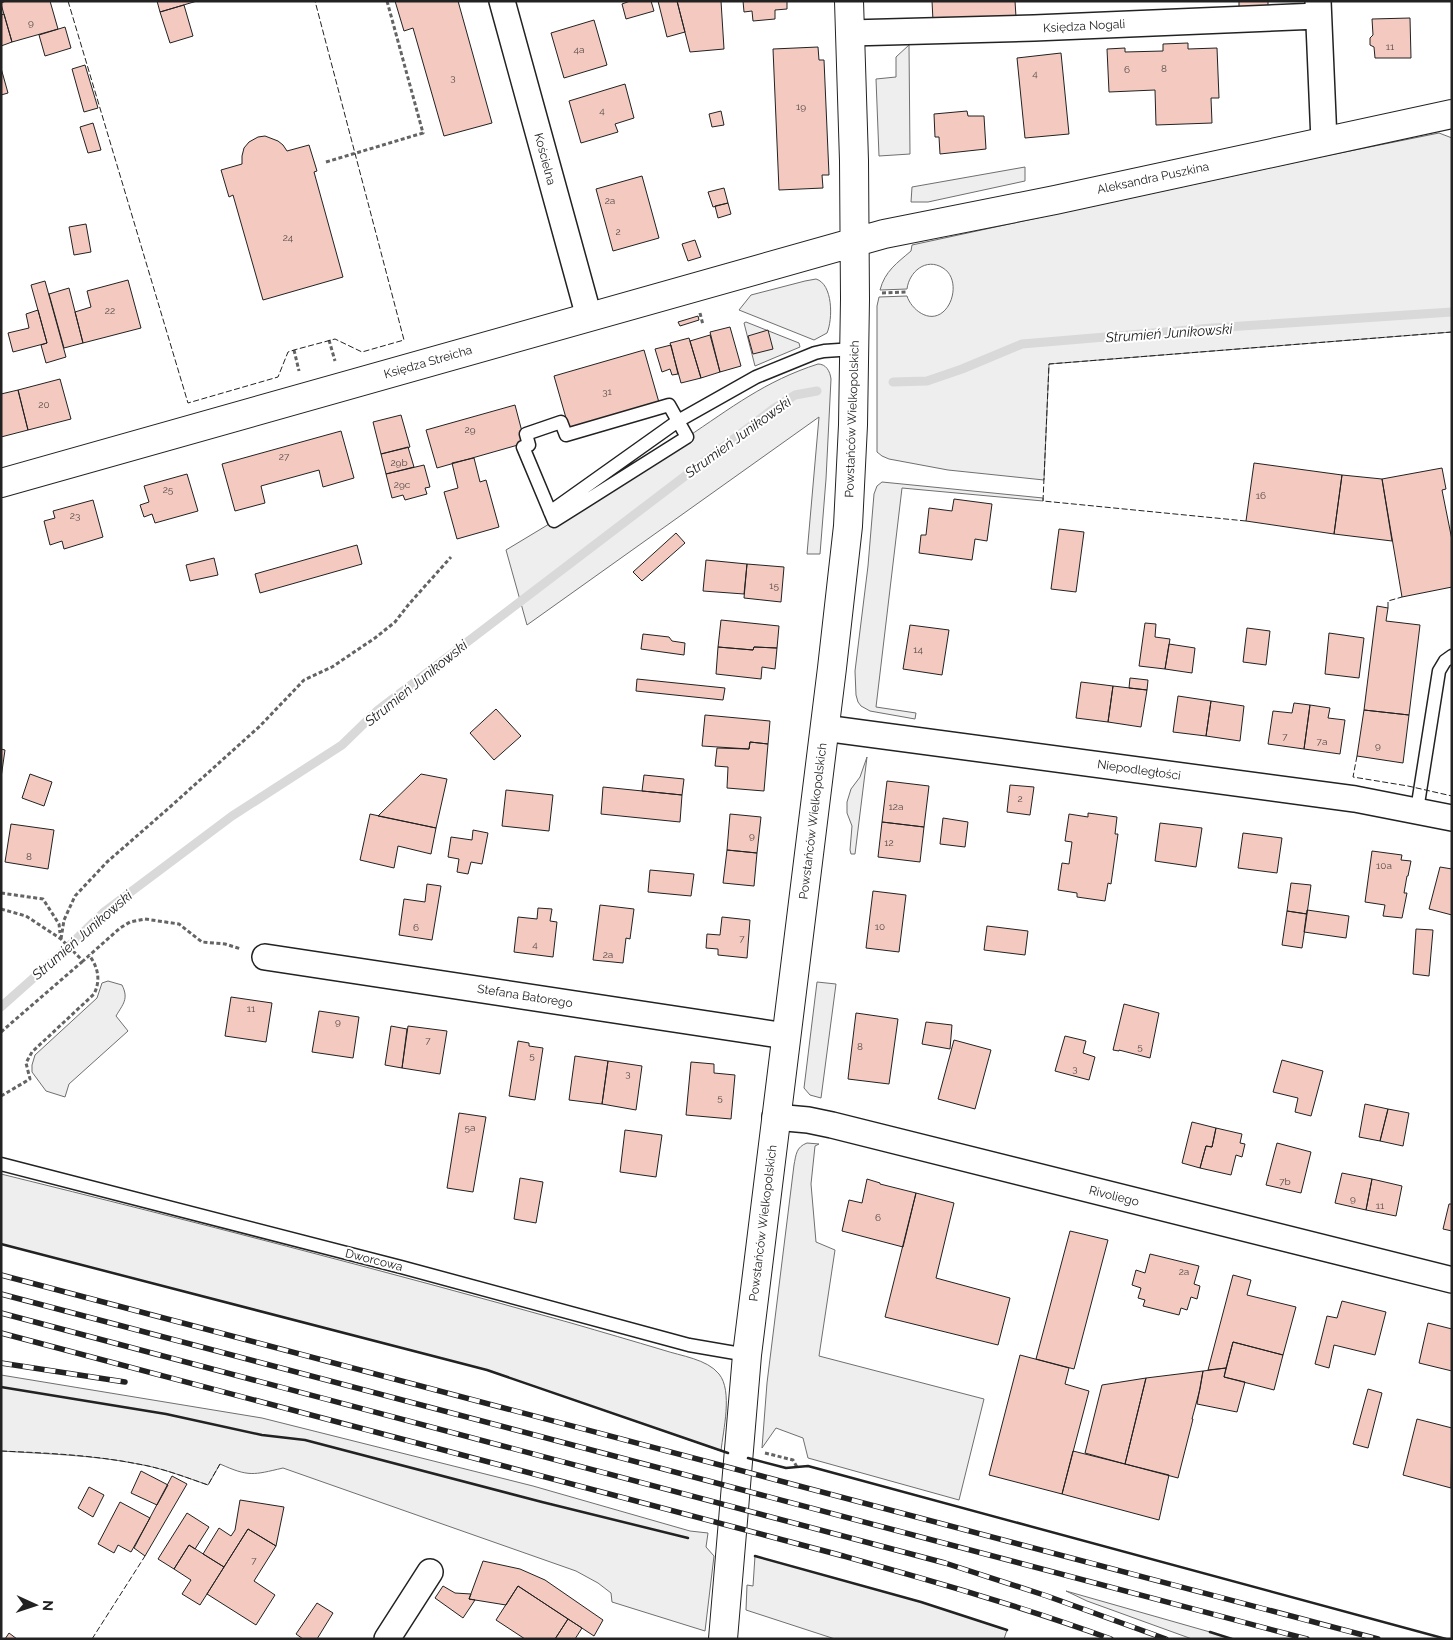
<svg xmlns="http://www.w3.org/2000/svg" width="1453" height="1640" font-family="Raleway,sans-serif">
  <style>
    .green { fill: #eee; stroke: #6f6f6f }
    .lines { fill: none; stroke-linecap: round; stroke-linejoin: round }
    .stream { stroke: #d9d9d9; stroke-width: 9 }
    .building { fill: #f3c9c0; stroke: #222 }
    .service-casing { stroke: #222; stroke-width: 15 }
    .minor-casing { stroke: #222; stroke-width: 28 }
    .tertiary-casing { stroke: #222; stroke-width: 30 }
    .path { stroke: #646464; stroke-width: 3; stroke-dasharray: 4 2.5; stroke-linecap: butt }
    .service { stroke: #fff; stroke-width: 12 }
    .minor { stroke: #fff; stroke-width: 25 }
    .tertiary { stroke: #fff; stroke-width: 28 }
    .rail-casing { stroke: #222; stroke-width: 5.5 }
    .rail { stroke: #fff; stroke-width: 4; stroke-dasharray: 11; stroke-linecap: butt }
    .fence { stroke: #222; stroke-width: 1; stroke-dasharray: 6 2.5; stroke-linecap: butt }
    .wall { stroke: #222; stroke-width: 2.5 }
    .labels { text-anchor: middle; dominant-baseline: central; stroke-width: 4; stroke-linejoin: round; paint-order: stroke }
    .number-label { font-size: 10px; fill: #564c4a }
    .street-label { font-size: 12px; fill: #222; stroke: #fff }
    .water-label { font-size: 14px; font-style: italic; fill: #222; stroke: #fff }
  </style>
  <rect width="100%" height="100%" fill="#fff"/>
  <path class="green" d="M909 45 910 154 879 156 876 79 896 77V57Z
    M1439 133 1452 138V332L1049 364 1044 480 948 470 889 459 882 456 877 452V306L879 297 907 296C911 309 929 324 943 312 955 302 958 277 943 268 926 257 909 272 907 289L880 290C885 271 897 263 911 251L912 245 1320 157Z
    M1025 167V181L928 202H911L912 187Z
    M816 279C833 284 833 319 827 333L814 340 739 310 751 295 805 281Z
    M746 322 799 343 800 347 755 366 744 323Z
    M818 364C826 364 830 371 831 379L826 479 820 554H807L819 417 527 625 506 550C566 514 627 477 686 438 731 408 765 381 818 364Z
    M882 482 1043 498V501L902 488 876 707 916 713 915 719 870 711 861 706 858 702 856 695 855 671 868 566 874 494 877 486Z
    M867 757 855 854H851L850 850 852 826 847 813V802L851 789 860 777Z
    M108 981 122 985C129 999 123 1004 116 1016L128 1031 69 1084 65 1097 46 1091 32 1072V1065L35 1055 97 998 102 983Z
    M817 982 836 984 821 1098 810 1095 804 1088Z
    M807 1143 819 1144 815 1146 811 1184 816 1242 835 1250 819 1356 984 1399 959 1500 808 1458 803 1438 776 1428 762 1448 767 1383 794 1165C796 1155 796 1147 807 1143Z
    M1 1174C192 1221 382 1270 571 1323 602 1332 633 1341 663 1350 681 1356 707 1359 719 1374 733 1391 723 1431 721 1451L487 1370 1 1244Z
    M1 1375 262 1418 533 1486 690 1531 708 1533 706 1547 714 1556 705 1631 612 1602 611 1593 598 1583 576 1571 283 1468C253 1475 249 1477 220 1464L208 1485C185 1477 162 1468 138 1464 93 1455 47 1454 1 1451Z
    M755 1556 921 1602 1007 1630 1004 1639H835L746 1610 747 1585 753 1586Z
    M1066 1591 1210 1632 1232 1639H1192L1087 1601Z"/>
  <g class="lines">
    <path class="stream" d="M893 382 927 381 962 369 1022 344 1212 328 1452 312
      M1 1007 65 950 104 912 232 816 342 745 378 710 773 409 795 395 817 391"/>
  </g>
  <path class="building" d="M6 1H50L58 29 12 42 1 4V3Z
    M157 1H197L160 12Z
    M395 1H458L492 123 444 136 413 28 404 31Z
    M630 1H651L654 11 626 19 622 4Z
    M658 1H677L685 32 667 37Z
    M677 1H721L724 49 690 52Z
    M743 1H787V9L775 10V19L753 21 752 11 744 12Z
    M932 1H1015L1016 17 933 21Z
    M1239 1H1268V6L1239 7Z
    M184 5 193 36 170 43 160 12Z
    M4 14 12 42 1 46V15Z
    M1410 18 1411 58H1375L1374 47 1370 45V38L1373 35 1372 19Z
    M594 20 607 65 564 78 551 33Z
    M65 27 71 48 45 56 39 35Z
    M1188 43V49L1217 48 1219 98H1211L1212 123 1156 125 1155 90 1109 92 1107 49 1125 48V52L1163 51V44Z
    M818 47 819 60H824L829 175H822L823 188 779 190 773 49Z
    M1061 53 1069 134 1025 138 1017 58Z
    M85 65 98 108 84 112 72 69Z
    M1 68 8 93 1 95Z
    M625 84 634 118 615 124 618 132 581 143 569 101Z
    M721 111 724 125 712 127 709 114Z
    M967 111 968 116H984L986 149 940 154 939 137H935L934 114Z
    M93 123 101 150 88 153 80 127Z
    M265 136 278 141 283 145 287 151 309 145 317 171 314 172 343 277 263 300 233 195 229 197 221 170 242 164V156L244 148 249 142 258 137Z
    M642 176 659 238 613 251 596 189Z
    M724 188 728 203 713 207 708 192Z
    M728 203 731 214 718 218 715 206Z
    M86 224 91 252 74 255 69 227Z
    M695 240 701 257 688 261 682 244Z
    M128 280 141 328 83 343 75 312 91 307 87 291Z
    M45 281 66 357 46 363 41 345 47 343 31 285Z
    M69 288 83 343 64 348 49 294Z
    M38 310 47 343 13 352 8 333 29 328 26 314Z
    M698 316 699 320 680 326 678 322Z
    M730 327 741 366 720 372 710 332Z
    M768 330 773 349 753 354 748 336Z
    M710 335 720 372 701 378 690 341Z
    M689 338 701 378 681 383 670 343Z
    M671 345 678 374 672 375 670 369 662 372 655 349Z
    M644 350 660 406 570 432 554 376Z
    M60 379 71 419 28 430 18 390Z
    M18 390 28 430 1 437V394Z
    M515 405 525 443 437 468 426 430Z
    M401 415 410 447 381 454 373 422Z
    M341 431 354 478 323 487 319 470 261 486 265 503 235 511 222 464Z
    M408 447 414 467 386 474 381 454Z
    M474 458 480 482 486 480 499 527 457 539 444 492 458 488 452 463Z
    M1254 463 1342 475 1334 534 1246 521Z
    M424 465 430 487 425 488 427 494 405 500 403 495 392 498 386 474Z
    M1442 468 1446 489 1442 490 1452 540V587L1402 597 1382 479Z
    M187 474 198 511 155 523 152 514 144 517 140 505 149 502 144 486Z
    M1342 475 1382 479 1392 541 1334 534Z
    M954 499 992 504 987 541 975 539 972 560 919 553 921 535H926L929 508 952 511Z
    M93 500 103 537 64 549 62 541 50 545 44 521 55 518 53 511Z
    M1059 529 1084 532 1076 592 1051 589Z
    M676 533 685 543 642 581 633 572Z
    M357 545 362 564 260 593 255 574Z
    M214 558 218 575 190 581 186 565Z
    M706 560 747 564 744 594 703 591Z
    M747 564 784 567 781 602 744 598Z
    M1377 606 1388 608 1386 621 1420 625 1409 715 1364 710Z
    M721 620 779 626 777 648 754 647 753 650 718 647Z
    M1145 623 1156 624 1155 637 1170 639 1165 669 1139 666Z
    M910 625 949 630 942 675 903 669Z
    M1247 628 1270 631 1266 665 1243 662Z
    M1329 633 1364 638 1359 678 1325 674Z
    M643 634 669 637 672 641 685 643 684 655 641 649Z
    M1169 644 1195 648 1192 673 1165 669Z
    M718 647 753 650 754 647 777 648 775 669 762 667 761 679 716 674Z
    M1130 678 1148 680 1147 690 1129 688Z
    M637 679 725 688 723 700 636 691Z
    M1081 682 1113 686 1108 722 1076 718Z
    M1113 686 1147 690 1141 727 1108 722Z
    M1178 696 1211 701 1206 736 1173 732Z
    M1211 701 1244 706 1240 741 1206 736Z
    M1294 703 1310 705 1304 749 1268 744 1273 711 1292 713Z
    M1310 705 1330 708 1328 718 1345 720 1340 754 1304 749Z
    M496 709 521 736 494 760 470 733Z
    M1364 710 1409 715 1403 763 1357 756Z
    M705 715 770 721 768 744 750 742 749 749 702 746Z
    M750 742 768 744 764 791 727 788 728 767 715 766 717 748 749 749Z
    M1 749 5 750 1 778Z
    M30 774 52 782 44 806 22 798Z
    M421 774 447 779 436 828 378 816Z
    M644 775 684 779 682 795 642 791Z
    M887 781 929 786 924 827 882 822Z
    M1010 785 1034 787 1030 815 1007 812Z
    M603 787 682 795 680 822 601 814Z
    M506 790 553 795 549 831 502 826Z
    M1088 813 1117 817 1115 834H1118L1111 884 1108 883 1105 901 1077 897V893L1058 890 1062 863 1069 864 1072 842 1065 841 1069 814 1088 817Z
    M370 814 436 828 431 854 398 846 394 868 360 860Z
    M730 814 761 817 757 853 727 850Z
    M943 818 968 822 965 847 940 844Z
    M882 822 924 827 920 862 878 857Z
    M1160 823 1202 828 1196 867 1155 861Z
    M11 824 54 830 48 869 5 862Z
    M473 830 488 833 482 864 471 862 468 874 457 872 459 859 448 857 451 837 472 840Z
    M1243 833 1282 838 1277 873 1238 868Z
    M727 850 757 853 754 886 723 883Z
    M1372 851 1402 855 1401 860 1411 861 1408 876H1407L1404 893H1407L1402 918 1383 916 1385 905 1365 902Z
    M1440 867 1452 869V915L1429 909Z
    M650 870 694 874 691 896 648 892Z
    M1291 883 1311 885 1307 914 1287 911Z
    M427 884 441 886 432 940 399 935 404 899 425 902Z
    M873 891 906 895 899 952 866 948Z
    M600 905 634 909 630 939 626 938 623 963 593 960Z
    M538 908 552 909 550 921 557 922 553 957 514 952 518 917 537 919Z
    M1307 910 1349 916 1346 938 1304 932Z
    M1287 911 1307 914 1302 948 1282 945Z
    M722 917 750 920 747 958 718 955V949L706 948 707 934 720 935Z
    M987 926 1028 931 1025 955 984 950Z
    M1416 929 1433 930 1429 976 1413 974Z
    M231 997 272 1003 266 1042 225 1036Z
    M1124 1004 1159 1013 1150 1058 1119 1050V1051L1113 1050Z
    M319 1011 359 1017 353 1058 312 1052Z
    M856 1013 898 1019 889 1084 848 1079Z
    M926 1022 952 1025 950 1049 922 1044Z
    M391 1026 407 1029 402 1068 385 1065Z
    M408 1026 447 1031 440 1074 402 1068Z
    M1065 1036 1086 1041 1083 1053 1095 1057 1089 1080 1055 1071Z
    M954 1040 991 1050 975 1109 938 1099Z
    M518 1041 529 1043V1046L543 1048 535 1100 509 1096Z
    M575 1056 608 1061 602 1104 569 1100Z
    M1282 1060 1323 1071 1311 1116 1295 1112 1298 1098 1273 1092Z
    M608 1061 642 1066 636 1110 602 1104Z
    M691 1062 714 1064V1073L735 1075 731 1119 686 1115Z
    M1365 1104 1388 1109 1380 1141 1359 1137Z
    M1388 1109 1409 1113 1403 1146 1380 1141Z
    M459 1113 486 1117 473 1192 447 1188Z
    M1192 1122 1216 1128 1212 1147 1206 1146 1200 1168 1182 1163Z
    M1216 1128 1242 1134 1240 1143 1245 1144 1242 1157 1236 1155 1231 1175 1200 1168 1206 1146 1212 1147Z
    M625 1130 662 1135 656 1177 620 1172Z
    M1277 1143 1311 1152 1301 1193 1266 1185Z
    M1342 1173 1372 1179 1366 1210 1335 1203Z
    M520 1178 543 1182 536 1223 514 1219Z
    M867 1179 880 1183V1184L916 1193 903 1247 842 1231 849 1200 862 1203Z
    M1372 1179 1402 1186 1396 1216 1366 1210Z
    M916 1193 954 1203 936 1278 1010 1298 998 1345 885 1317Z
    M1449 1204H1452V1231L1443 1229Z
    M1070 1231 1108 1240 1074 1369 1036 1359Z
    M1150 1254 1199 1266 1194 1284 1200 1286 1197 1299 1191 1297 1187 1310 1181 1308 1179 1315 1143 1306 1145 1300 1138 1298 1141 1288 1132 1285 1136 1270 1145 1273Z
    M1233 1275 1251 1280 1247 1295 1296 1307 1283 1355 1233 1342 1226 1368 1208 1370Z
    M1342 1301 1386 1312 1375 1355 1334 1345 1329 1368 1315 1364 1327 1316 1337 1318Z
    M1428 1323 1452 1329V1371L1419 1363Z
    M1233 1342 1283 1355 1274 1390 1224 1377Z
    M1020 1355 1069 1368 1065 1384 1089 1391 1062 1494 989 1475Z
    M1226 1368 1224 1377 1245 1382 1237 1412 1197 1404 1203 1371Z
    M1203 1371 1200 1389 1192 1419H1193L1178 1478 1125 1464 1146 1378Z
    M1146 1378 1125 1464 1085 1453 1102 1385Z
    M1368 1389 1382 1393 1368 1448 1353 1444Z
    M1417 1419 1452 1428 1451 1488 1403 1475Z
    M1073 1451 1169 1475 1159 1520 1062 1494Z
    M141 1471 168 1485 157 1505 131 1493Z
    M172 1476 187 1484 145 1556 134 1548Z
    M89 1487 104 1495 93 1517 78 1508Z
    M240 1500 284 1507 276 1546 248 1529 224 1567 203 1554 219 1528 231 1536 235 1530Z
    M120 1502 150 1518 131 1552 118 1545 114 1553 98 1544Z
    M187 1513 209 1527 195 1549 189 1545 174 1569 158 1559Z
    M248 1529 276 1546 254 1581 275 1595 256 1625 207 1594Z
    M189 1545 224 1567 200 1605 182 1594 191 1580 174 1569Z
    M483 1561 520 1569 545 1580 603 1620 594 1636 518 1586 506 1605 469 1599Z
    M443 1586 455 1593 471 1594 469 1599 475 1600 463 1618 435 1598Z
    M518 1586 568 1619 555 1639H525L496 1620Z
    M317 1603 333 1613 317 1639H303L296 1634Z
    M568 1619 582 1628 575 1639H555Z
    M9 1633 17 1639H5Z"/>
  <g class="lines">
    <g class="service-casing">
      <path id="service" d="M669 405 687 437 554 521 523 447 529 445 526 434 561 422 566 435Z
        M550 512 678 421 756 377 815 353 824 351 854 349
        M1417 810 1439 671 1445 661 1452 656
        M1 1164 401 1267 689 1345 747 1355"/>
    </g>
    <g class="minor-casing">
      <path id="minor" d="M502 1 589 317
        M1318 1 1324 141
        M850 33 1034 28 1318 16
        M824 728 1355 799 1452 818
        M265 957 786 1036
        M775 1117 808 1120 832 1125 1452 1280
        M387 1639 430 1572"/>
    </g>
    <g class="tertiary-casing">
      <path id="tertiary" d="M1 483 884 234 1055 200 1452 114
        M723 1639 747 1355 832 668 848 526 853 425 855 299 854 161 849 1"/>
    </g>
    <path class="path" d="M326 162 423 133 387 1
      M882 293 906 292
      M700 313 703 325
      M329 340 335 361
      M294 350 299 371
      M1 893 43 899 59 924 60 933
      M1 909 26 916 61 939 83 961 120 928 130 922 145 919 179 924 202 942 225 944 241 949
      M61 939 64 920 75 896 107 862 170 807 260 726 304 680 332 667 375 638 395 622 409 604 451 557
      M1 1032 83 961
      M1 1096 30 1079 26 1063 32 1052 94 994C101 980 98 967 89 955
      M765 1453 793 1460 797 1467"/>
    <use href="#service" class="service"/>
    <use href="#minor" class="minor"/>
    <use href="#tertiary" class="tertiary"/>
    <g class="rail-casing">
      <path id="rail" d="M1 1275 1378 1639
        M1 1294 1307 1639
        M1 1313 945 1563 1047 1596 1166 1639
        M1 1333 836 1554C928 1580 1021 1606 1111 1639
        M1 1363 125 1382"/>
    </g>
    <use href="#rail" class="rail"/>
    <path class="fence" d="M68 1 188 403 278 377 288 352 294 350 335 339 362 352 404 340 315 1
      M1246 521 1043 501 1049 364 1452 332
      M1388 608V601L1402 597
      M1357 756 1353 777 1408 786 1452 796
      M1 1451C47 1453 93 1455 138 1464 162 1468 185 1477 208 1485L220 1464
      M92 1639 145 1556"/>
    <path class="wall" d="M1 1244 487 1370 728 1453
      M1 1387 166 1414 262 1435 305 1440 542 1502 688 1538
      M748 1458 786 1468 808 1466 1446 1639
      M755 1556 921 1602 1007 1630
      M1210 1632 1232 1639"/>
  </g>
  <g class="labels">
    <g class="number-label">
      <text x="31" y="22">9</text>
      <text x="1390" y="46">11</text>
      <text x="579" y="49">4a</text>
      <text x="1164" y="68">8</text>
      <text x="1127" y="69">6</text>
      <text x="1035" y="73">4</text>
      <text x="453" y="77">3</text>
      <text x="801" y="106">19</text>
      <text x="602" y="110">4</text>
      <text x="610" y="200">2a</text>
      <text x="618" y="231">2</text>
      <text x="288" y="237">24</text>
      <text x="110" y="310">22</text>
      <text x="607" y="391">31</text>
      <text x="44" y="404">20</text>
      <text x="470" y="429">29</text>
      <text x="284" y="456">27</text>
      <text x="399" y="462">29b</text>
      <text x="402" y="484">29c</text>
      <text x="168" y="489">25</text>
      <text x="1261" y="495">16</text>
      <text x="75" y="515">23</text>
      <text x="774" y="585">15</text>
      <text x="918" y="649">14</text>
      <text x="1285" y="736">7</text>
      <text x="1322" y="741">7a</text>
      <text x="1378" y="745">9</text>
      <text x="1020" y="798">2</text>
      <text x="896" y="806">12a</text>
      <text x="752" y="835">9</text>
      <text x="889" y="842">12</text>
      <text x="29" y="856">8</text>
      <text x="1384" y="865">10a</text>
      <text x="880" y="926">10</text>
      <text x="416" y="927">6</text>
      <text x="742" y="938">7</text>
      <text x="535" y="944">4</text>
      <text x="608" y="954">2a</text>
      <text x="251" y="1008">11</text>
      <text x="338" y="1021">9</text>
      <text x="428" y="1040">7</text>
      <text x="860" y="1046">8</text>
      <text x="1140" y="1046">5</text>
      <text x="532" y="1055">5</text>
      <text x="1075" y="1068">3</text>
      <text x="628" y="1073">3</text>
      <text x="720" y="1097">5</text>
      <text x="470" y="1127">5a</text>
      <text x="1285" y="1181">7b</text>
      <text x="1353" y="1198">9</text>
      <text x="1380" y="1205">11</text>
      <text x="878" y="1217">6</text>
      <text x="1184" y="1271">2a</text>
      <text x="254" y="1560">7</text>
    </g>
    <g class="street-label">
      <text transform="translate(1084 26) rotate(-3)">Księdza Nogali</text>
      <text transform="translate(545 159) rotate(75)">Kościelna</text>
      <text transform="translate(1153 178) rotate(-12)">Aleksandra Puszkina</text>
      <text transform="translate(428 362) rotate(-16)">Księdza Streicha</text>
      <text transform="translate(852 419) rotate(-88)">Powstańców Wielkopolskich</text>
      <text transform="translate(1139 770) rotate(8)">Niepodległości</text>
      <text transform="translate(813 821) rotate(-83)">Powstańców Wielkopolskich</text>
      <text transform="translate(525 996) rotate(9)">Stefana Batorego</text>
      <text transform="translate(1114 1196) rotate(14)">Rivoliego</text>
      <text transform="translate(763 1223) rotate(-83)">Powstańców Wielkopolskich</text>
      <text transform="translate(374 1260) rotate(14)">Dworcowa</text>
    </g>
    <g class="water-label">
      <text transform="translate(1169 333) rotate(-4)">Strumień Junikowski</text>
      <text transform="translate(738 437) rotate(-36)">Strumień Junikowski</text>
      <text transform="translate(416 683) rotate(-39)">Strumień Junikowski</text>
      <text transform="translate(82 935) rotate(-41)">Strumień Junikowski</text>
    </g>
  </g>
  <rect width="1453" height="1640" fill="none" stroke="#222222" stroke-width="5"/>
  <g transform="translate(35 1605) rotate(93)" stroke="#ffffff" stroke-width="4" paint-order="stroke">
  <path d="M0-4L9 19L0 12L-9 19Z" fill="#222222"/>
  <text y="-8" font-size="14" font-weight="bold" text-anchor="middle" fill="#222222">N</text>
  </g>
</svg>
